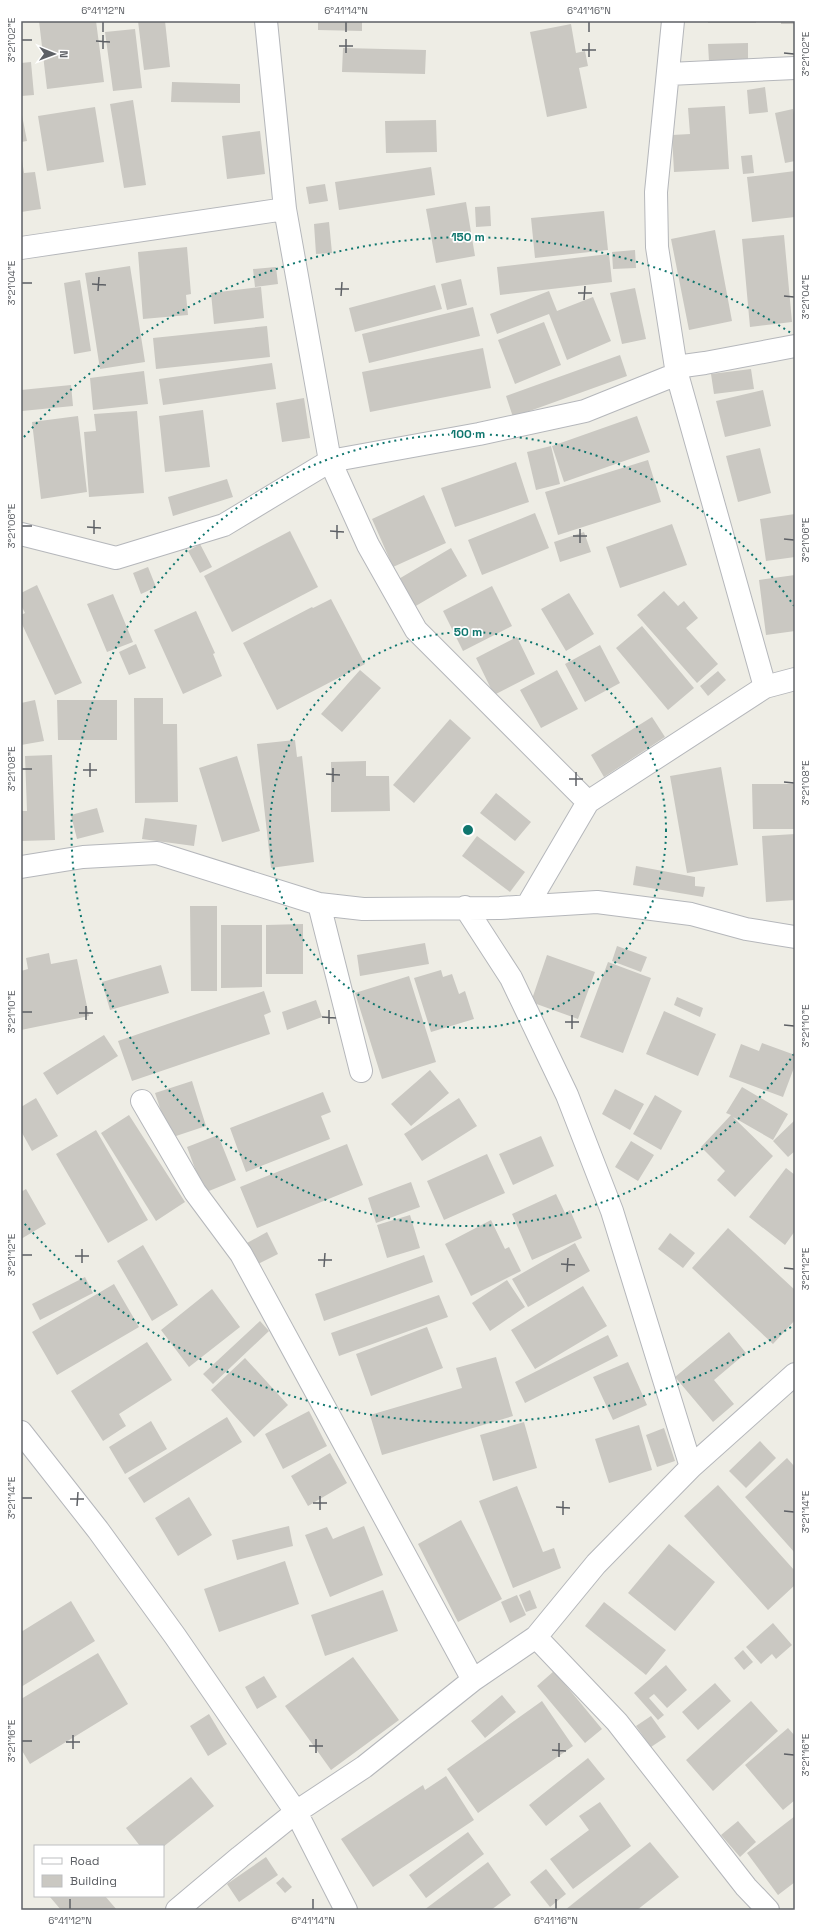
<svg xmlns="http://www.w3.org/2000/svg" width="816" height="1931" font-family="'Space Grotesk',sans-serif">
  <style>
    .building { fill: #cac8c2 }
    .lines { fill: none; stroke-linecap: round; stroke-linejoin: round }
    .minor-casing { stroke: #b5b7bb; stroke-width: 24 }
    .minor { stroke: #fff; stroke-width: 22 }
    .ticks { fill: none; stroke: #5d6065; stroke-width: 1.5 }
    .ring { fill: none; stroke: #0f766e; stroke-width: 2; stroke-dasharray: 2 4 }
    .centre { fill: #0f766e; stroke: #fff; stroke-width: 2 }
    .ring-label { font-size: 12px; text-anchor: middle; font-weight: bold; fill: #0f766e; stroke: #fff; stroke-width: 3.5; stroke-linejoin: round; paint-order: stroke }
    .neatline { fill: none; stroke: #5d6065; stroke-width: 1.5 }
    .ticks-label { font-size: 10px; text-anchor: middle; fill: #5d6065 }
  </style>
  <rect width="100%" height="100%" fill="#eeede5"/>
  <path class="building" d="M39 21H96L104 82 47 89Z
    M138 21H165L170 67 144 70Z
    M318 21H362V31L318 30Z
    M708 21H756V23H708Z
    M781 21H795V24H781Z
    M571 24 576 53 585 51 588 66 579 68 587 108 547 117 530 32Z
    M135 29 142 88 113 91 105 32Z
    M748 43V61H709L708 44Z
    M343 48 426 50 425 74 342 72Z
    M31 62 34 95 21 96V63Z
    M172 82 240 84V103L171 102Z
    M765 87 768 112 749 114 747 90Z
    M133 100 146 185 124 188 110 104Z
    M725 106 729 169 674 172 672 135 690 134 688 108Z
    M95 107 104 162 47 171 38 116Z
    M793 109 795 119V161L785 163 775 113Z
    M21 110 27 141 21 142Z
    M436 120 437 152 386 153 385 121Z
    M260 131 265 174 227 179 222 136Z
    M752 155 754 173 743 174 741 156Z
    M22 160 24 173 35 172 41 209 21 212Z
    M431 167 435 195 339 210 335 182Z
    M795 171V217L752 222 747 177Z
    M325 184 328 201 309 204 306 187Z
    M466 202 475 256 436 263 426 209Z
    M490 206 491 226 476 227 475 207Z
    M604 211 608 250 535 258 531 218Z
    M329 222 332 253 316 254 314 224Z
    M715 230 732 321 689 330 671 239Z
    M784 235 792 322 750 327 742 239Z
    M187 247 191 294 186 295 188 315 143 319 138 252Z
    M635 250 636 268 613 269 612 252Z
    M609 254 612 282 500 295 497 267Z
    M130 266 145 362 100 369 85 273Z
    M276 267 278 284 255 287 253 269Z
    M461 279 467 305 447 310 441 284Z
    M80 280 91 351 74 354 64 283Z
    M435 285 442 309 355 332 349 308Z
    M261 287 264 318 214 324 211 293Z
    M635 288 646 339 622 344 610 293Z
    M549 291 557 311 593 297 611 341 567 360 549 314 497 334 490 314Z
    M473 307 480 336 369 363 362 334Z
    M544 322 561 365 515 384 498 340Z
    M267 326 270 357 156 369 153 338Z
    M483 348 491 388 370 412 362 372Z
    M620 355 627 376 513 417 506 396Z
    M272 363 276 389 163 405 159 379Z
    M751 369 754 389 714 394 711 374Z
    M144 371 148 404 93 410 90 378Z
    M71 385 73 406 22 411 21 390Z
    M763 390 771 426 725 437 716 401Z
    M304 398 310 438 282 442 276 403Z
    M203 410 210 467 165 472 159 416Z
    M137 411 144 493 89 497 84 432 96 431 94 414Z
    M78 416 87 492 41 499 32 422Z
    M637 416 650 452 564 482 552 446Z
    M551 446 560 484 536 490 527 452Z
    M760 448 771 493 738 502 726 456Z
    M648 460 661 502 558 535 545 492Z
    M516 462 529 502 455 527 441 488Z
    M227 479 233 497 173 516 168 497Z
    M424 495 446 543 393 567 372 519Z
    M535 513 549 548 482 575 468 540Z
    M795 514V557L766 561 760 519Z
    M672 524 687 565 620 588 606 547Z
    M290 531 318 587 232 632 204 576Z
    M584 532 591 552 560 562 554 542Z
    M200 544 212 567 200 573 188 551Z
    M451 548 467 576 414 607 397 580Z
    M148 567 156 587 141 594 133 573Z
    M795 575V631L766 635 759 580Z
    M37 585 82 683 55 695 21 622V615L25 613 21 605V593Z
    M492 586 512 626 463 651 443 611Z
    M664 591 678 606 684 601 698 618 686 628 718 664 697 683 637 615Z
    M569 593 594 634 566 651 541 609Z
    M113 594 133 642 107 652 87 604Z
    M331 599 365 664 277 710 243 643 312 607 313 608Z
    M196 611 215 653 213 654 222 676 183 694 154 630Z
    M642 626 694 688 668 710 616 648Z
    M517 637 535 674 494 695 476 658Z
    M136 644 146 668 129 675 119 652Z
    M600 645 620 683 585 702 565 664Z
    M360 670 381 688 342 732 321 714Z
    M557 670 578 709 541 728 520 690Z
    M718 671 726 680 708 696 700 686Z
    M134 698H163V724H177L178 802 135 803Z
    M35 700 44 741 21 745V703Z
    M57 700H117V740H58Z
    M652 717 665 737 604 777 591 755Z
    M450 719 471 738 414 803 393 785Z
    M295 740 297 757 302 756 314 862 271 868 257 744Z
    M52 755 55 840 21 841V811H27L25 756Z
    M237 756 260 831 222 842 199 768Z
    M366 761V776H389L390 811 331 812V762Z
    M721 767 738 865 687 873 670 776Z
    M752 784H795V829H753Z
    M496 793 531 822 515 841 480 813Z
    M97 808 104 832 77 839 71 815Z
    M145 818 197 825 194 846 142 839Z
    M795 834V900L766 902 762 836Z
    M477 836 525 872 510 892 462 856Z
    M636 866 695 877V886L705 887 703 897 633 885Z
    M190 906H217V991H191Z
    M303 924V974H266V925Z
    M221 925H262V987L221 988Z
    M425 943 429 964 360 976 357 955Z
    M617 946 647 957 641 972 612 961Z
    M49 953 51 964 77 959 89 1016 21 1030V971L28 969 26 958Z
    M547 955 595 972 578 1019 531 1002Z
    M608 962 651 978 623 1053 580 1037Z
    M161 965 169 993 110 1010 102 982Z
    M441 970 443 977 452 974 459 994 465 991 474 1019 431 1032 414 978Z
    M409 976 436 1062 382 1079 355 993Z
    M264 991 271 1012 264 1015 270 1034 132 1081 118 1041Z
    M677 997 703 1008 700 1017 674 1005Z
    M316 1000 322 1017 287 1030 282 1012Z
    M664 1011 716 1034 698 1076 646 1054Z
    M104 1035 118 1056 57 1095 43 1073Z
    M762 1043 795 1055V1065L783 1097 729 1077 741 1044 759 1051Z
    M430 1070 449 1093 411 1126 391 1104Z
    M192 1081 206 1126 170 1138 155 1093Z
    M742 1087 788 1114 773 1140 733 1117 773 1156 735 1197 717 1180 725 1171 701 1147 731 1115 726 1113Z
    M615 1089 644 1104 630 1130 602 1114Z
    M323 1092 331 1112 321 1116 330 1139 246 1172 230 1128Z
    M655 1095 682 1111 661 1150 633 1134Z
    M36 1098 58 1136 32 1151 21 1131V1107Z
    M459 1098 477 1126 422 1161 404 1134Z
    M129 1115 185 1202 156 1221 101 1133Z
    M795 1120V1151L788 1157 773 1141Z
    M96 1130 148 1220 108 1243 56 1154Z
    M218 1135 236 1180 204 1193 187 1147Z
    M541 1136 554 1166 513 1185 499 1154Z
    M631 1141 654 1155 638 1181 615 1167Z
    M347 1144 363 1185 257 1228 240 1187Z
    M487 1154 505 1193 444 1220 427 1181Z
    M786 1168 795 1175V1231L785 1245 749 1217Z
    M411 1182 420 1207 376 1223 368 1198Z
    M26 1189 46 1224 21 1239V1192Z
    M556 1194 565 1213 570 1210 582 1238 532 1260 512 1214Z
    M410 1215 420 1248 387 1258 377 1225Z
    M491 1220 505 1249 509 1247 521 1271 471 1296 445 1244Z
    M728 1228 795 1290V1320L773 1344 692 1268Z
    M267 1232 278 1254 258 1264 247 1243Z
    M670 1233 695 1253 683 1268 658 1249Z
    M575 1243 590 1271 528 1307 512 1279Z
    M143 1245 178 1305 152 1321 117 1261Z
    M424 1255 433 1282 324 1321 315 1294Z
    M85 1277 93 1293 40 1320 32 1304Z
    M507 1280 525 1307 490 1331 472 1303Z
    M114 1284 139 1327 57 1375 32 1332Z
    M583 1286 607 1326 535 1369 511 1330Z
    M212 1289 240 1327 189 1367 161 1330Z
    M439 1295 448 1317 339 1356 331 1333Z
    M260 1321 269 1331 213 1384 203 1374Z
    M427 1327 443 1368 371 1396 356 1354Z
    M729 1332 746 1353 714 1380 734 1404 713 1422 675 1377Z
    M608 1335 618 1356 525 1403 515 1382Z
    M147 1342 172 1380 119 1414 126 1426 103 1441 71 1391Z
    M496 1357 513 1416 382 1455 370 1415 462 1388 456 1368Z
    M245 1358 288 1405 254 1437 211 1390Z
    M628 1362 647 1405 613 1420 593 1377Z
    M309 1411 327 1446 283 1469 265 1434Z
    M227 1417 242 1442 144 1503 128 1478Z
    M151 1421 167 1449 125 1474 109 1447Z
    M524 1422 537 1468 493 1481 480 1435Z
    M639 1425 652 1470 609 1483 595 1439Z
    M664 1428 675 1461 657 1467 646 1435Z
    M760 1441 776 1458 746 1488 729 1471Z
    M330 1453 347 1483 308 1506 291 1476Z
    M787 1458 795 1467V1553L745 1497Z
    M718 1485 795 1571V1585L768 1610 684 1516Z
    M517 1486 543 1552 554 1548 561 1568 513 1588 479 1501Z
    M189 1497 212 1535 178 1556 155 1518Z
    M461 1520 502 1599 458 1622 418 1544Z
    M289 1526 293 1546 237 1560 232 1540Z
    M364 1526 383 1575 330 1597 305 1535 327 1527 333 1539Z
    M669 1544 715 1582 675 1631 628 1593Z
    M285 1561 299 1604 219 1632 204 1589Z
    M383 1590 398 1631 325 1656 311 1615Z
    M530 1590 537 1608 526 1612 519 1595Z
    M517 1595 526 1615 510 1623 501 1602Z
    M71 1601 95 1641 21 1687V1632Z
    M604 1602 666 1650 646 1675 585 1626Z
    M773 1623 792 1645 776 1659 772 1654 761 1664 746 1647Z
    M743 1650 753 1662 744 1670 734 1658Z
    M98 1653 128 1704 30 1764 21 1749V1699Z
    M353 1657 399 1720 331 1770 285 1706Z
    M666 1665 687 1690 667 1708 654 1694 649 1698 664 1715 658 1720 634 1693Z
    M554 1671 602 1729 585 1743 537 1686Z
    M264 1676 277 1697 257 1709 245 1687Z
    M715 1683 731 1701 698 1730 682 1712Z
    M502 1695 516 1712 485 1738 471 1721Z
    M542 1701 573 1746 478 1813 447 1769Z
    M751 1701 778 1731 713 1791 686 1760Z
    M209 1714 227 1744 208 1756 190 1726Z
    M651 1716 666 1737 651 1747 636 1726Z
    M788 1728 795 1736V1800L783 1810 745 1765Z
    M588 1758 605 1779 546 1826 529 1805Z
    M446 1776 474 1820 373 1887 341 1839 423 1785 425 1790Z
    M191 1777 214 1806 163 1847 140 1846 126 1828Z
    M600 1802 631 1846 573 1889 550 1859 589 1830 579 1816Z
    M795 1816V1882L778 1895 747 1853Z
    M738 1821 756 1842 740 1857 721 1835Z
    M468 1832 484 1854 426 1898 409 1875Z
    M650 1842 679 1877 637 1910H565Z
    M266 1857 278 1875 239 1902 227 1884Z
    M488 1862 511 1895 491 1910H424Z
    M546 1869 566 1894 550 1907 530 1882Z
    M283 1877 292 1887 285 1893 276 1883Z
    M51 1896H105L117 1910H61L50 1897Z"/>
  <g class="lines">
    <g class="minor-casing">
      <path id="minor" d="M266 21 285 209 330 461 368 545 416 630 588 802
        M673 21 656 192 657 247 677 374 765 687
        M669 74 795 68
        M21 248 285 209
        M676 367 705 363 795 346
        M21 534 116 558 224 525 330 461 479 434 585 411 677 374
        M21 867 83 857 157 853 319 904 363 909 500 908 597 902 691 914 746 929 795 937
        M319 904 361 1071
        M527 906 588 802 765 687 795 679
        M465 907 511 978 567 1095 612 1211 691 1467
        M142 1101 195 1192 241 1254 473 1680
        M21 1432 98 1530 175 1636 296 1812 346 1910
        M536 1637 617 1722 746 1887 768 1910
        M177 1910 240 1857 296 1812 364 1767 473 1680 536 1637 596 1564 691 1467 795 1374"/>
    </g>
    <use href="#minor" class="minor"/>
  </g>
  <path class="ticks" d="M103 32V22M346 32V22M589 32V22M22 40H32M96 41 110 42M339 46H353M103 49V35M582 50H596M346 53V39M784 53 794 54M589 57V43M22 283H32M92 284 106 285M335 289H349M98 291 99 277M578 293H592M341 296 342 282M784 296 794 297M584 300 585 286M22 526H32M87 527 101 528M330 531 344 532M94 534V520M573 536H587M337 539V525M784 539 794 540M580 543V529M22 769H32M83 770H97M326 774 340 775M90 777V763M569 779H583M333 782V768M784 782 794 783M576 786V772M22 1012H32M79 1013H93M322 1017 336 1018M86 1020V1006M565 1022H579M329 1024V1010M784 1025 794 1026M572 1029V1015M22 1255H32M75 1256H89M318 1260H332M82 1263V1249M561 1264 575 1265M324 1267 325 1253M784 1268 794 1269M567 1272 568 1258M22 1498H32M70 1499H84M313 1503H327M77 1506 78 1492M556 1507 570 1508M320 1510V1496M784 1511 794 1512M563 1515V1501M22 1741H32M66 1742H80M309 1746H323M73 1749V1735M552 1750 566 1751M316 1753V1739M784 1754 794 1755M559 1757V1743M70 1909V1899M313 1909V1899M556 1909V1899"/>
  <g class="ring">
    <circle cx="468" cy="830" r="198"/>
    <path d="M794 1054A396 396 0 1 1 794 606"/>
    <path d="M791 1327A593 593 0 0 1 24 1223M24 437A593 593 0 0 1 791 333"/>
  </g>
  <circle cx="468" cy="830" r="6" class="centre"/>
  <g class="ring-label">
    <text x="468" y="241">150 m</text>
    <text x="468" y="438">100 m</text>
    <text x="468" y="636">50 m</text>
  </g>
  <rect width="816" height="1931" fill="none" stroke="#ffffff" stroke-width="44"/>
  <rect x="34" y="1845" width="130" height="52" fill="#ffffff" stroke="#bebfc1"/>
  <rect x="42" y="1858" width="20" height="6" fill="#ffffff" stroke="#bebfc1"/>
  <text x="70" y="1865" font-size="12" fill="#5d6065">Road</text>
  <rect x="42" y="1875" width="20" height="12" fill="#cac8c2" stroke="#bebfc1"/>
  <text x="70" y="1885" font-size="12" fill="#5d6065">Building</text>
  <g transform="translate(54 54) rotate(91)" stroke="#ffffff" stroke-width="3" paint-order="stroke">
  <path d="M0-3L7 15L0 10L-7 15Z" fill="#5d6065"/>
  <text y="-6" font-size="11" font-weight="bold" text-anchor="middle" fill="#5d6065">N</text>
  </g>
  <rect x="22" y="22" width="772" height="1887" class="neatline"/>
  <g class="ticks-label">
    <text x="103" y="14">6°41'12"N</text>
    <text x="346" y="14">6°41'14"N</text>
    <text x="589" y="14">6°41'16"N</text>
    <text transform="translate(11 40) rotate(-90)" y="4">3°21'02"E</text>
    <text transform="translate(805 54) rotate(-90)" y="4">3°21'02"E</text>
    <text transform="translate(11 283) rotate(-90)" y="4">3°21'04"E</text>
    <text transform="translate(805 297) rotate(-90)" y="4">3°21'04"E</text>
    <text transform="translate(11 526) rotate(-90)" y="4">3°21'06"E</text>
    <text transform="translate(805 540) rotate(-90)" y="4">3°21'06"E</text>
    <text transform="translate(11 769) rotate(-90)" y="4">3°21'08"E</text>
    <text transform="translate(805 783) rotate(-90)" y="4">3°21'08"E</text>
    <text transform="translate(11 1012) rotate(-90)" y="4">3°21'10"E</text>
    <text transform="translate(805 1026) rotate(-90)" y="4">3°21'10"E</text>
    <text transform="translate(11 1255) rotate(-90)" y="4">3°21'12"E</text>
    <text transform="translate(805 1269) rotate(-90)" y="4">3°21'12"E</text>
    <text transform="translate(11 1498) rotate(-90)" y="4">3°21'14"E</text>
    <text transform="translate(805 1512) rotate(-90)" y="4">3°21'14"E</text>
    <text transform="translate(11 1741) rotate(-90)" y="4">3°21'16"E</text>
    <text transform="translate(805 1755) rotate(-90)" y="4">3°21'16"E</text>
    <text x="70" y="1924">6°41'12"N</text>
    <text x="313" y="1924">6°41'14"N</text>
    <text x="556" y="1924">6°41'16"N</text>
  </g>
</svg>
